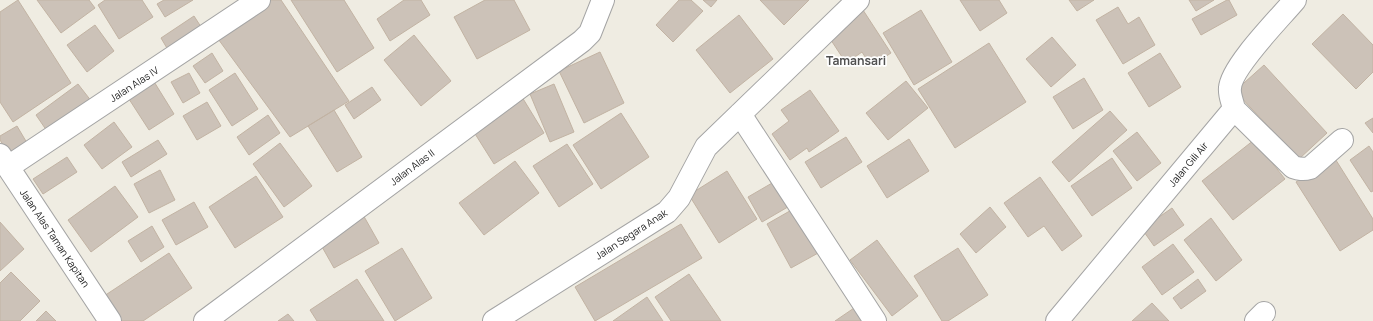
<svg xmlns="http://www.w3.org/2000/svg" width="1373" height="321" font-family="Manrope,sans-serif">
  <style>
    .building { fill: #ccc2b8; stroke: #c2b3a3 }
    .lines { fill: none; stroke-linecap: round; stroke-linejoin: round }
    .street-casing { stroke: #a4a4a4; stroke-width: 24 }
    .street { stroke: #fff; stroke-width: 22 }
    .labels { text-anchor: middle; dominant-baseline: central; stroke-width: 3.5; stroke-linejoin: round; paint-order: stroke }
    .street-label { font-size: 10px; fill: #1d1d1d; stroke: #fff }
    .quarter-label { font-size: 12px; font-weight: bold; fill: #505050; stroke: #fff }
  </style>
  <rect width="100%" height="100%" fill="#efece2"/>
  <path class="building" d="M18 0 71 83 13 122 0 102V12Z
    M37 0H89L95 8 61 33Z
    M105 0H142L153 17 119 39 98 5Z
    M164 0H193L165 17 157 4Z
    M263 0H281L349 101 290 137 213 32Z
    M291 0H344L374 48 337 72Z
    M404 0H421L430 15 390 41 377 19Z
    M485 0H514L530 30 477 59 454 17Z
    M679 0H691L703 11 673 42 656 25Z
    M703 0H717L711 7Z
    M760 0H809L784 25Z
    M960 0H999L1007 13 980 31Z
    M1069 0H1094L1077 11Z
    M1189 0H1214L1196 11Z
    M1227 0H1229L1237 15 1201 35 1192 19Z
    M1118 7 1128 24 1139 17 1155 45 1123 64 1096 20Z
    M863 10 891 53 871 66 862 52 846 63 827 34Z
    M921 10 952 62 914 85 883 33Z
    M1343 14 1373 45V72L1356 89 1312 44Z
    M739 15 773 59 730 93 696 50Z
    M194 16 205 33 171 55 161 38Z
    M95 25 114 51 87 72 67 45Z
    M414 35 451 81 421 106 384 60Z
    M1052 37 1076 65 1051 87 1026 59Z
    M989 43 1026 102 955 148 918 89Z
    M600 52 624 103 584 123 559 71Z
    M212 53 223 71 205 83 193 66Z
    M1160 53 1181 87 1149 107 1128 73Z
    M1264 65 1327 133 1299 159 1235 91Z
    M189 73 200 93 183 103 171 82Z
    M235 73 258 109 232 126 209 90Z
    M1084 78 1103 110 1073 129 1053 97Z
    M153 80 174 114 149 130 127 96Z
    M906 81 928 108 888 140 866 113Z
    M78 84 92 102 49 134 36 115Z
    M554 84 574 132 550 142 530 94Z
    M372 87 381 100 354 119 345 105Z
    M810 90 839 131 809 152 807 148 790 160 772 134 789 121 781 110Z
    M522 97 544 133 494 164 472 129Z
    M207 102 221 126 197 140 183 116Z
    M334 110 362 157 337 172 308 126Z
    M1110 111 1127 130 1069 182 1052 162Z
    M621 113 649 157 601 189 573 145Z
    M268 115 280 133 249 155 237 137Z
    M1373 118V133L1365 123Z
    M114 122 132 147 102 169 84 145Z
    M17 126 30 148 12 159 0 140V136Z
    M1137 132 1161 163 1137 181 1113 151Z
    M846 137 862 162 821 188 805 162Z
    M909 139 929 171 887 198 867 166Z
    M158 140 167 154 131 177 122 162Z
    M1254 140 1285 179 1233 220 1202 181Z
    M280 143 312 186 284 207 253 164Z
    M567 144 593 184 559 207 533 166Z
    M1369 146 1373 152V191L1371 192 1350 160Z
    M67 157 77 172 43 194 33 179Z
    M1334 157 1373 219V230L1340 251 1296 182Z
    M1112 158 1132 188 1092 216 1071 186Z
    M515 161 539 193 484 235 459 203Z
    M160 170 175 200 149 213 134 184Z
    M727 171 757 219 719 243 689 195Z
    M256 176 283 217 235 248 209 207Z
    M1040 177 1082 236 1062 251 1044 226 1028 237 1004 203Z
    M779 179 793 204 762 222 748 197Z
    M115 186 138 217 91 252 68 220Z
    M194 202 208 227 176 245 162 220Z
    M990 207 1006 227 976 253 960 234Z
    M795 208 820 252 791 268 767 224Z
    M1172 208 1184 225 1154 246 1142 229Z
    M362 213 379 243 334 268 317 238Z
    M1211 218 1242 260 1216 281 1184 240Z
    M0 222 24 249 0 271Z
    M681 224 702 258 595 321 575 287Z
    M152 226 164 247 141 262 128 241Z
    M877 240 918 296 892 316 850 260Z
    M1173 244 1194 272 1162 295 1142 267Z
    M402 248 432 298 395 321 365 271Z
    M958 248 988 295 948 321H942L914 276Z
    M169 253 192 288 143 321H113L98 300Z
    M11 272 40 301 20 321H0V283Z
    M689 274 721 321H671L655 297Z
    M357 279 384 321H317L310 310Z
    M1198 279 1206 291 1181 309 1173 298Z
    M647 297 663 321H613Z
    M1152 303 1169 321H1132Z
    M857 306 867 321H835Z
    M46 311 56 321H36Z
    M288 314 294 321H278Z"/>
  <g class="lines">
    <g class="street-casing">
      <path id="street" d="M1234 109 1293 167C1299 169 1303 170 1310 168L1342 140
        M740 114 875 321
        M0 155 110 321
        M8 167 259 0
        M205 321 582 41 590 33 603 0
        M494 321 667 212 679 198 706 147 858 0
        M1057 321 1234 109C1233 103 1229 95 1230 88 1231 67 1280 18 1295 0
        M1256 321 1264 313"/>
    </g>
    <use href="#street" class="street"/>
  </g>
  <g class="labels">
    <g class="street-label">
      <text transform="translate(134 84) rotate(-33)">Jalan Alas IV</text>
      <text transform="translate(1188 164) rotate(-50)">Jalan Gili Air</text>
      <text transform="translate(412 167) rotate(-37)">Jalan Alas II</text>
      <text transform="translate(631 234) rotate(-33)">Jalan Segara Anak</text>
      <text transform="translate(55 238) rotate(56)">Jalan Alas Taman Kapitan</text>
    </g>
    <g class="quarter-label">
      <text x="856" y="60">Tamansari</text>
    </g>
  </g>
</svg>
